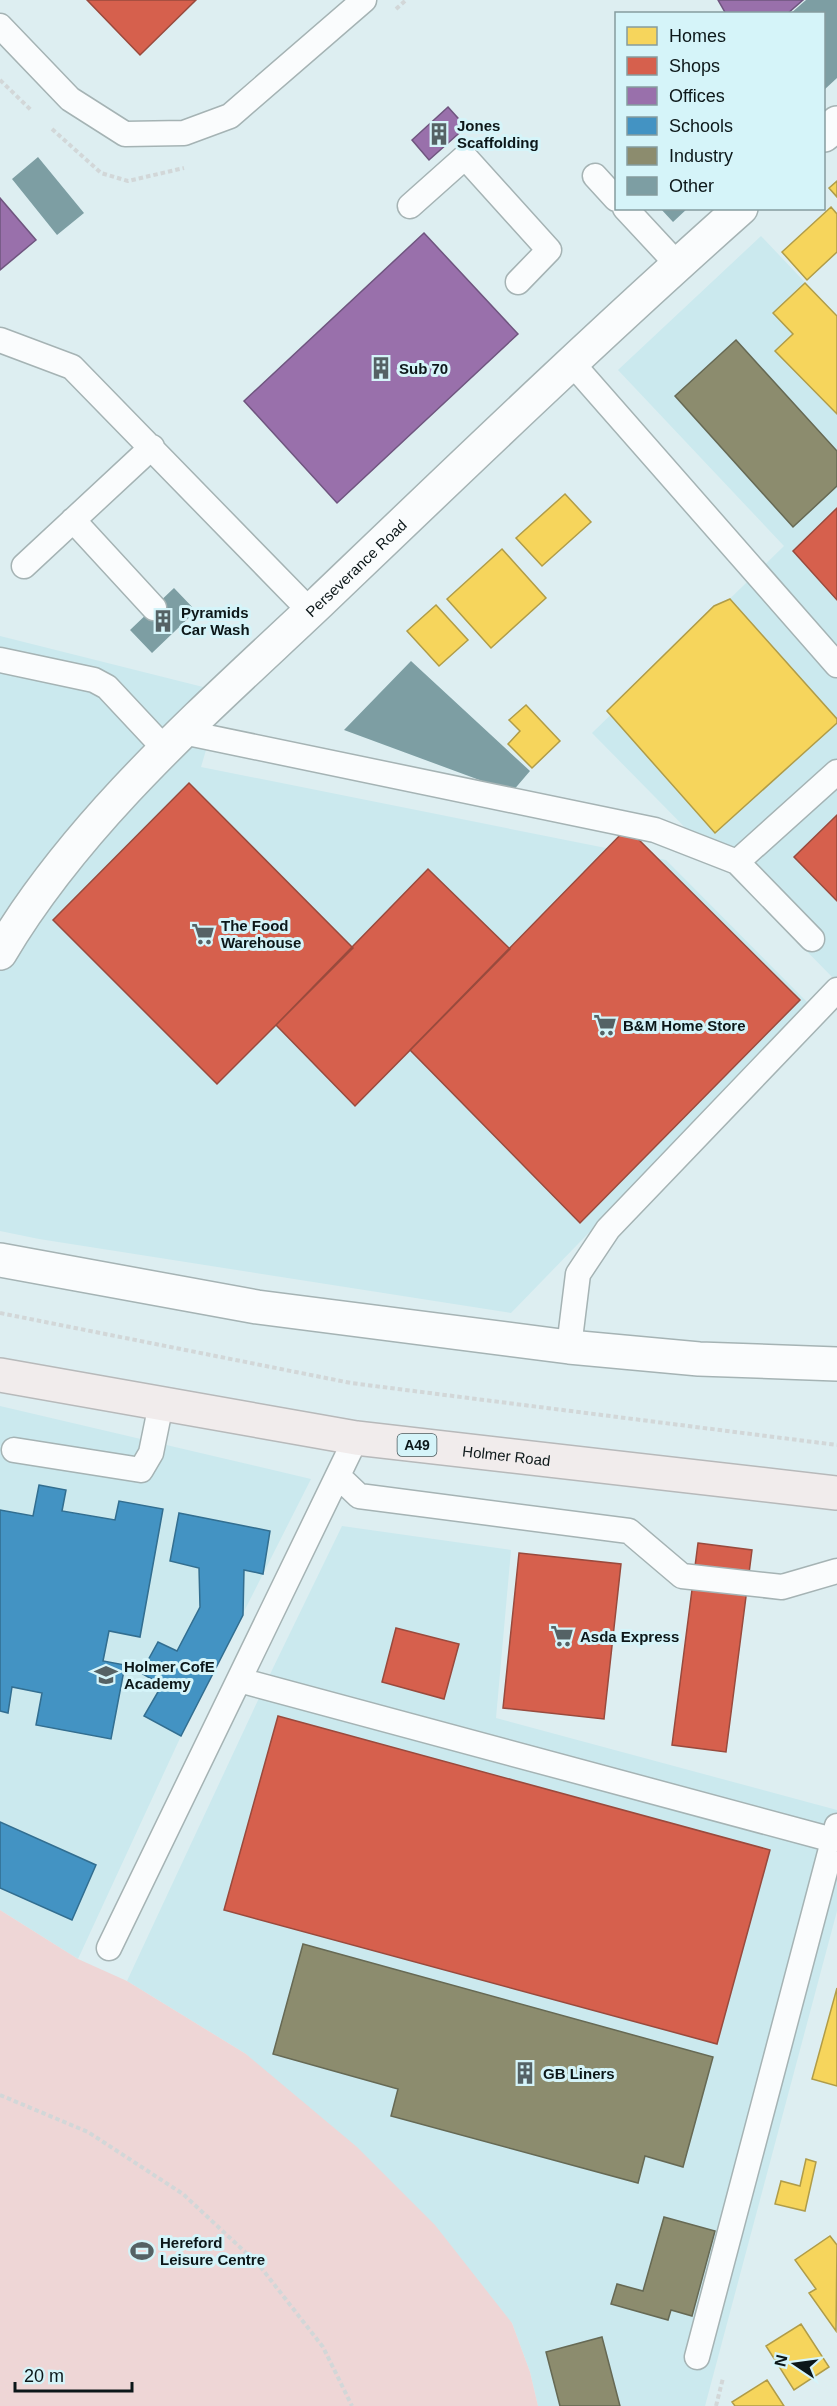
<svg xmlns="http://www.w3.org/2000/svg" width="837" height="2406" font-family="Arial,sans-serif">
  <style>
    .built { fill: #cbe9ee }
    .green { fill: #eed6d6 }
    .homes { fill: #f6d55c; stroke: #b09c48; stroke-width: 1.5 }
    .shops { fill: #d6604d; stroke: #994a3d; stroke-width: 1.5 }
    .offices { fill: #9970ab; stroke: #6f557f; stroke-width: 1.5 }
    .schools { fill: #4393c3; stroke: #326e90; stroke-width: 1.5 }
    .industry { fill: #8c8c6e; stroke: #666954; stroke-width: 1.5 }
    .building { fill: #7d9ea3 }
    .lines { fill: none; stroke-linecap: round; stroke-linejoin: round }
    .lane-casing { stroke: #a5b3b4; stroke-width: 27 }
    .street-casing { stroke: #a5b3b4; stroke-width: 36 }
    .highway-casing { stroke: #b7b9ba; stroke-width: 36 }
    .path { stroke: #d2d7d8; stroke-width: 4; stroke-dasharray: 4.5 3; stroke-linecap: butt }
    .lane { stroke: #fafcfd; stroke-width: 24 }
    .street { stroke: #fafcfd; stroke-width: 33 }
    .highway { stroke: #f1ecec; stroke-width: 33 }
    .labels { text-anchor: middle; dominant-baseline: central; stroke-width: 6; stroke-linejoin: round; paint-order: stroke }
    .shield { fill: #d5f4f9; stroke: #48595c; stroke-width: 1.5 }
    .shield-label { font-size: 14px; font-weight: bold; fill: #0c1719 }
    .poi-label { font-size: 15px; font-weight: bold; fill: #0c1719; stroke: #d5f4f9; text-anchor: start }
    .street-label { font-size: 15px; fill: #0c1719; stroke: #d5f4f9 }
  </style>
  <rect width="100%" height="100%" fill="#ddeef1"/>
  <path class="built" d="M761 236 837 316V982L592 733 784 546 618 370Z
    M0 636 223 692 201 767 666 860 810 1005 511 1313 39 1239 0 1231Z
    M0 1406 311 1479 181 1736 78 1959 0 1910Z
    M342 1526 511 1550 496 1718 837 1810V1911L705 2406H538L530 2372 512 2323 246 2054 127 1981 273 1668Z"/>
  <path class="green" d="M0 1910 78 1959 127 1981 246 2054 357 2147 435 2225 512 2323 530 2372 538 2406H0Z"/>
  <path class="homes" d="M837 181V197L829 188Z
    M831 207 837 214V252L807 280 782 252Z
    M805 283 837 316V414L775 351 793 334 773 313Z
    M565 494 591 522 542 566 516 538Z
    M502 549 546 598 491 648 447 599Z
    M730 599 837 719V723L715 833 607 711 714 606Z
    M436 605 468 640 439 666 407 631Z
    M526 705 560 741 532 768 508 744 520 731 509 720Z
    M837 1988V2086L812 2079Z
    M806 2159 816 2162 805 2211 775 2204 781 2181 800 2186Z
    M830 2236 837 2245 836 2331 809 2293 816 2289 795 2260Z
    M801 2324 829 2367 794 2390 766 2346Z
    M767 2380 784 2406H735L732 2402Z"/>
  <path class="shops" d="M87 0H196L140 55Z
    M837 508V600L793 551Z
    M189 783 353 948 217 1084 53 920Z
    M837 815V901L794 857Z
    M627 828 800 1000 580 1223 410 1050Z
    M428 869 510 949 355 1106 276 1025Z
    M698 1543 752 1550 726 1752 672 1745Z
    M519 1553 621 1564 604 1719 503 1708Z
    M396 1628 459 1644 444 1699 382 1682Z
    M278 1716 770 1850 717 2044 224 1910Z"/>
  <path class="offices" d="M718 0H803L787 14H726Z
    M448 107 466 127 429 160 412 140Z
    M0 198 36 240 0 270Z
    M424 233 518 334 337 503 244 401Z"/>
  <path class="schools" d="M39 1485 66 1490 62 1511 115 1520 119 1501 163 1509 140 1637 109 1631 103 1661 125 1665 111 1739 36 1725 42 1693 12 1687 8 1713 0 1711V1510L33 1516Z
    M179 1513 270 1531 263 1574 244 1570 243 1615 181 1736 144 1716 162 1685 141 1673 158 1642 177 1651 200 1607 199 1568 170 1561Z
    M0 1822 96 1865 72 1920 0 1888Z"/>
  <path class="industry" d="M736 340 837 451V486L793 527 675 396Z
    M303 1944 713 2057 683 2167 645 2156 638 2183 391 2116 398 2089 273 2054Z
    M664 2217 715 2231 692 2316 671 2310 668 2320 611 2304 617 2284 643 2291Z
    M602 2337 620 2406H560L546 2352Z"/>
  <path class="building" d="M806 0H837V78L824 90V14H790Z
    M38 157 84 213 57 235 12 179Z
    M660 208H688L673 222Z
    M174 588 196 611 152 653 130 630Z
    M411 661 530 771 512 792 344 730Z"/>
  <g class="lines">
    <g class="lane-casing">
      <path id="lane" d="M0 26 70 99 125 134 184 133 230 116 364 0
        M595 176 616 199
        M410 206 465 157 549 250 518 282
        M625 208 678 265
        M0 340 72 367 310 611
        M571 362 837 665
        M73 520 154 608
        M24 566 152 447
        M0 660 94 680 107 687 165 749
        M183 732 655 830 737 862 812 939
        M737 862 837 772
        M569 1347 578 1274 608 1229 837 990
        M14 1450 141 1470 151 1453 161 1404
        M338 1476 359 1496 629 1531 682 1576 782 1587 837 1571
        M239 1680 833 1840
        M109 1948 356 1438
        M697 2357 837 1826"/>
    </g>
    <g class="street-casing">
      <g id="street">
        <path d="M824 135 837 123"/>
        <path id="s1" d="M0 953C80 818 207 709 320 602 459 469 597 336 741 208"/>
        <path d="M0 1260 257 1307 569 1347 699 1359 837 1364"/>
      </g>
    </g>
    <g class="highway-casing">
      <g id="highway">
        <path id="s2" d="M0 1375 356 1438 837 1493"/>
      </g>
    </g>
    <path class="path" d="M396 9 406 0
      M0 80 31 110
      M52 129 101 173 128 181 184 168
      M0 1313 351 1383 837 1445
      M0 2095 88 2132 183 2194 259 2265 323 2347 352 2406
      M716 2406 723 2378"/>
    <use href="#lane" class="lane"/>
    <use href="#street" class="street"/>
    <use href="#highway" class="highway"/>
  </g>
  <defs>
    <g id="building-bare" transform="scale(1.8)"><path d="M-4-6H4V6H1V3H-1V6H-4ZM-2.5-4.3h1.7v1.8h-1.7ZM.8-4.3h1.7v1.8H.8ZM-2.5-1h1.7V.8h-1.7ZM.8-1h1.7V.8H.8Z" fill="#556265" stroke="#d5f4f9" stroke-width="2.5" paint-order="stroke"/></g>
    <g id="supermarket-bare" transform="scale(1.8)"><path d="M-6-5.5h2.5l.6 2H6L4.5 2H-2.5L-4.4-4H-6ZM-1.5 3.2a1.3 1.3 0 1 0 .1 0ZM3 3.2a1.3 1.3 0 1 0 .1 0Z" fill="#556265" stroke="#d5f4f9" stroke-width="2.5" paint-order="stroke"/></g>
    <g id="school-bare" transform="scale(1.8)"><path d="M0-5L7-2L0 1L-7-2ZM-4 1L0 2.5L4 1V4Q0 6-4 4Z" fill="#556265" stroke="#d5f4f9" stroke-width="2.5" paint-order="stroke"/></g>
    <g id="stadium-bare" transform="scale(1.8)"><path d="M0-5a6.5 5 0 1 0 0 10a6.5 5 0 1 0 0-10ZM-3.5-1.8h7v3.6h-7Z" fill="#556265" stroke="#d5f4f9" stroke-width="2.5" paint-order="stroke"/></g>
  </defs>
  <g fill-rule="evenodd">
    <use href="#building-bare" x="439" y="134"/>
    <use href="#building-bare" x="381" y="368"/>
    <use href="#building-bare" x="163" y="621"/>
    <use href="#supermarket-bare" x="203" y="934"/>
    <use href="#supermarket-bare" x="605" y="1025"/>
    <use href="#supermarket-bare" x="562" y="1636"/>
    <use href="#school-bare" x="106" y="1675"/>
    <use href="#building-bare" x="525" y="2073"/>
    <use href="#stadium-bare" x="142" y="2251"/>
  </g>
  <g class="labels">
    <rect class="shield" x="397.5" y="1434" width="39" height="22" rx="4.5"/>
    <g class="shield-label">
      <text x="417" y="1445">A49</text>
    </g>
    <g class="poi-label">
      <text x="457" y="125">Jones<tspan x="457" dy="17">Scaffolding</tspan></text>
      <text x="399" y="368">Sub 70</text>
      <text x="181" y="612">Pyramids<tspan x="181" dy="17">Car Wash</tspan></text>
      <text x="221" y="925">The Food<tspan x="221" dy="17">Warehouse</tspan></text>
      <text x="623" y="1025">B&amp;M Home Store</text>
      <text x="580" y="1636">Asda Express</text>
      <text x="124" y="1666">Holmer CofE<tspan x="124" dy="17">Academy</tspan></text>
      <text x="543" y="2073">GB Liners</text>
      <text x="160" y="2242">Hereford<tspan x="160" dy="17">Leisure Centre</tspan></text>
    </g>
    <g class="street-label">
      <text stroke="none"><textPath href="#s1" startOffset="526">Perseverance Road</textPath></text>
      <text stroke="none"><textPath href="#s2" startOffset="513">Holmer Road</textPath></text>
    </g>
  </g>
  <rect x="615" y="12" width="210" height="198" fill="#d5f4f9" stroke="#859c9f" stroke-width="1.5"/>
  <rect x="627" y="27" width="30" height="18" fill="#f6d55c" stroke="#859c9f" stroke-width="1.5"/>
  <text x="669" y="42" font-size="18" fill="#0c1719">Homes</text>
  <rect x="627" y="57" width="30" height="18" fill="#d6604d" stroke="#859c9f" stroke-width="1.5"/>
  <text x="669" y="72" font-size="18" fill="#0c1719">Shops</text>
  <rect x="627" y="87" width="30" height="18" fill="#9970ab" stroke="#859c9f" stroke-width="1.5"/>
  <text x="669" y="102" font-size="18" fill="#0c1719">Offices</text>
  <rect x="627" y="117" width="30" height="18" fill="#4393c3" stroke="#859c9f" stroke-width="1.5"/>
  <text x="669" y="132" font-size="18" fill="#0c1719">Schools</text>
  <rect x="627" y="147" width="30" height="18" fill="#8c8c6e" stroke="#859c9f" stroke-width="1.5"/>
  <text x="669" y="162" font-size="18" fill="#0c1719">Industry</text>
  <rect x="627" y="177" width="30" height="18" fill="#7d9ea3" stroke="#859c9f" stroke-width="1.5"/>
  <text x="669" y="192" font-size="18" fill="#0c1719">Other</text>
  <g transform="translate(795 2364) rotate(283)" stroke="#d5f4f9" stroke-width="4.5" paint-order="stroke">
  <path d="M0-4.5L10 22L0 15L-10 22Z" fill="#0c1719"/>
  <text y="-9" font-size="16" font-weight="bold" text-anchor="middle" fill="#0c1719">N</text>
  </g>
  <path d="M15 2382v9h117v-9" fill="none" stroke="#0c1719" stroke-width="3"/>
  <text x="24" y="2382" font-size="18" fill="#0c1719" stroke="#d5f4f9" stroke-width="4.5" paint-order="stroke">20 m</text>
</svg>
